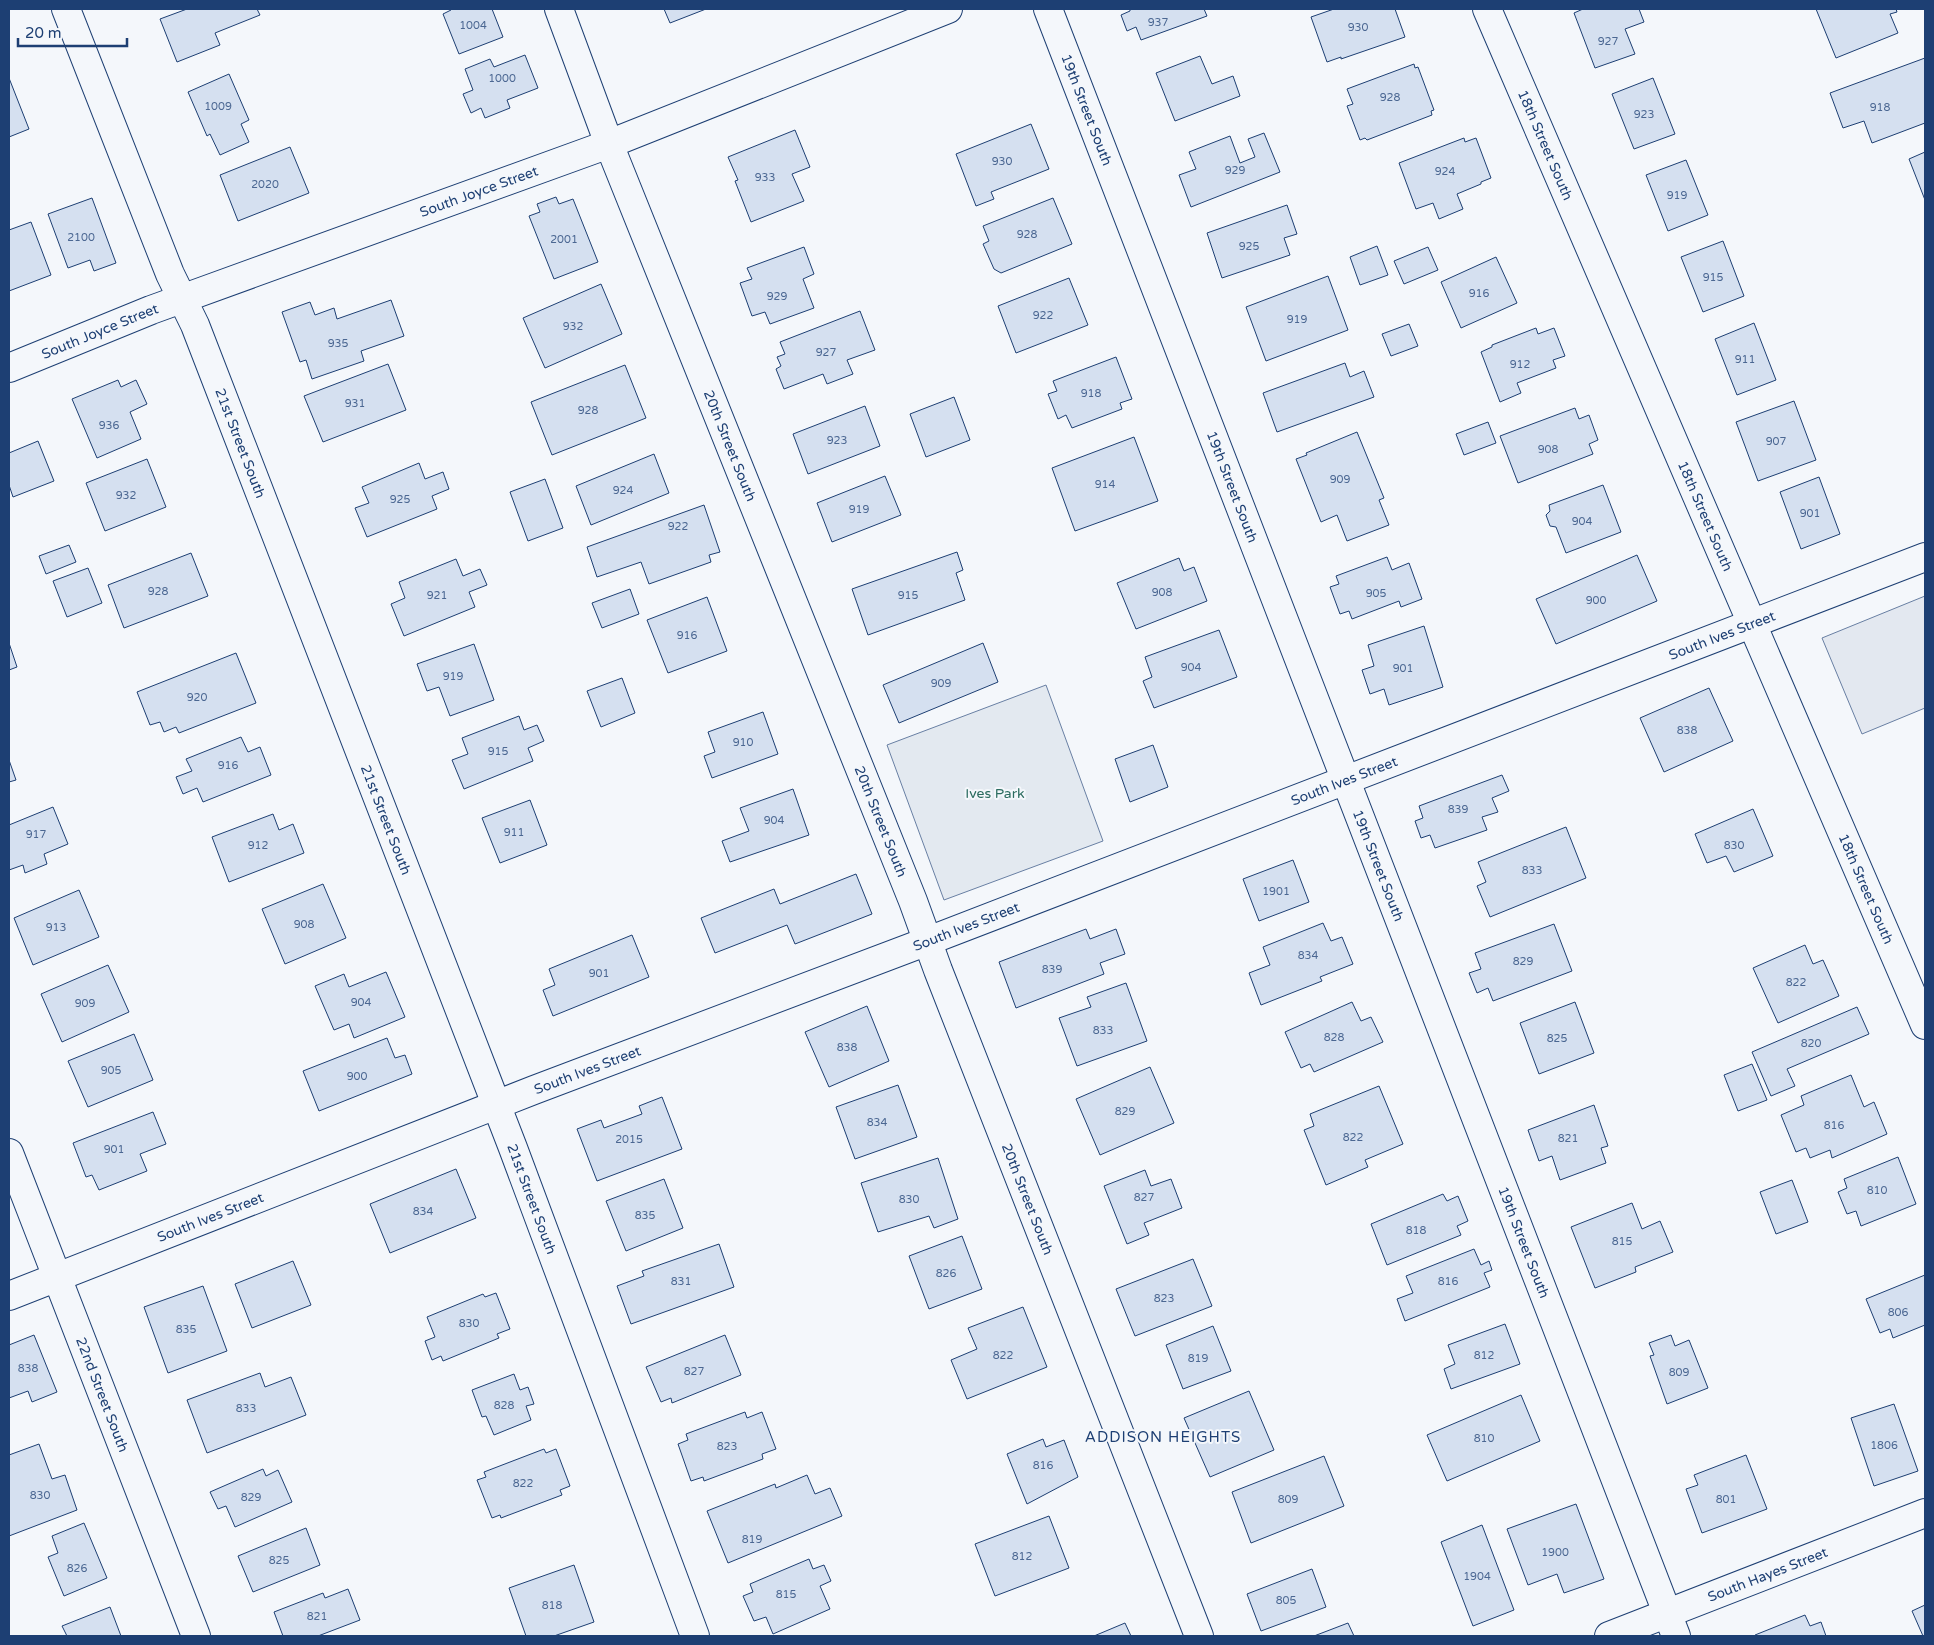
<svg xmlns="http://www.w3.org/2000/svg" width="1934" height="1645" font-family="'Varela Round',sans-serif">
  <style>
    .green { fill: #e3e9f0; stroke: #687fa3 }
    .parking { fill: #e3e8f0; stroke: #687fa3 }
    .building { fill: #d5e0f0; stroke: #1d3f73 }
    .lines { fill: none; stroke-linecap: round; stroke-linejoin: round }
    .minor-casing { stroke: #1d3f73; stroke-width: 30 }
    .tertiary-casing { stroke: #1d3f73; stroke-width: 30 }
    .minor { stroke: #f4f7fb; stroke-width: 28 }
    .tertiary { stroke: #f4f7fb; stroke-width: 28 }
    .labels { text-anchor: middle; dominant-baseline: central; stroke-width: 4; stroke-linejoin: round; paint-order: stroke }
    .number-label { font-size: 11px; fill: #4b6792 }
    .street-label { font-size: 14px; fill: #1d3f73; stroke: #f4f7fb }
    .park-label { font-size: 14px; fill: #2c6c60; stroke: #f4f7fb }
    .neighbourhood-label { font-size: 15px; letter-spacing: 1px; fill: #1d3f73; stroke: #f4f7fb }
  </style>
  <rect width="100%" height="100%" fill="#f4f7fb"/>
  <path class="green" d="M1046 685 1103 841 944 900 887 745Z"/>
  <path class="parking" d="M1925 596V708L1862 734 1822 638Z"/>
  <path class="building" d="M187 9H257L260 15 215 33 220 45 177 62 160 19Z
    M451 9H492L503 37 459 54 443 14 451 10Z
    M664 9H706L670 23Z
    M1130 9H1204L1207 16 1141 40 1136 27 1127 31 1121 15 1130 11Z
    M1334 9H1395L1405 37 1341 59V57L1327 62 1311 17Z
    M1583 9H1639L1644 22 1625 29 1635 54 1595 68 1574 13Z
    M1816 9H1896L1897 12 1890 14 1898 33 1836 58Z
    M525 55 538 88 507 100 510 108 485 118 481 108 471 113 463 94 473 90 465 69 490 59 494 67Z
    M1200 56 1212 84 1233 76 1240 96 1175 121 1156 73Z
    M1925 58V123L1872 143 1864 121 1843 128 1830 93Z
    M1414 64 1415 68 1418 67 1434 110 1431 111 1432 115 1367 140 1365 138 1360 140 1347 106 1353 104 1347 89Z
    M229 74 249 120 241 124 249 142 220 155 210 134 207 136 188 92Z
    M9 78 29 129 9 137Z
    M1653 78 1675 134 1634 149 1612 94Z
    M1031 124 1049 169 991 192 994 199 976 206 956 154Z
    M795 130 810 167 792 174 804 201 751 222 735 181 738 180 728 157Z
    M1264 133 1280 172 1191 207 1179 175 1196 169 1189 152 1230 136 1240 163 1255 157 1248 139Z
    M1464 138 1465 142 1476 138 1491 178 1481 182V184L1457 194 1463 209 1439 219 1433 203 1416 209 1399 163Z
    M290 147 309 193 238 221 220 175Z
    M1925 152V200L1909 159Z
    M1686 160 1708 215 1668 231 1646 175Z
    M556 197 559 204 573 199 598 262 554 279 529 216 540 212 537 204Z
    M92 198 116 263 94 271 90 260 68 268 48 214Z
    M1053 198 1072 244 1001 273 994 269 983 244 989 241 983 226Z
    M1287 205 1297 234 1284 238 1290 255 1222 278 1207 233Z
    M31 222 51 275 9 291V230Z
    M1723 241 1744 296 1703 312 1681 257Z
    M1377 246 1388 275 1360 285 1350 257Z
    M804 247 814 274 803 279 814 308 770 324 765 312 752 316 740 283 752 279 747 268Z
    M1428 247 1438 270 1404 284 1394 261Z
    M1496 257 1517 303 1461 328 1441 282Z
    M1328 276 1348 330 1266 361 1246 307Z
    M1069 278 1088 325 1016 353 998 306Z
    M601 284 622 334 545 368 523 318Z
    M391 300 404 336 361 351 364 361 312 379 306 360 300 362 282 312 310 302 315 315 334 308 337 319Z
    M860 311 875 350 847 360 853 374 827 384 823 374 784 389 776 369 781 366 777 357 785 354 780 342Z
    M1754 323 1776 380 1737 395 1715 339Z
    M1409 324 1418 346 1391 356 1382 334Z
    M1536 328 1538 334 1554 328 1565 356 1553 360 1556 368 1517 383 1521 393 1500 402 1481 352 1492 347V345Z
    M1116 357 1132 399 1120 403 1122 409 1072 428 1066 415 1058 419 1048 394 1057 391 1053 381Z
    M1345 363 1350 377 1364 371 1374 397 1277 432 1263 393Z
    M388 364 406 410 323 442 304 396Z
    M625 365 646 418 552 455 531 402Z
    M118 380 121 387 136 380 147 404 130 412 141 439 97 458 72 399Z
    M954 397 970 440 926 457 910 414Z
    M1794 401 1816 460 1758 481 1736 422Z
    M865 406 880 446 808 474 793 434Z
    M1575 408 1579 419 1589 415 1598 440 1589 444 1593 454 1518 483 1500 436Z
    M1488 422 1496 443 1464 455 1456 434Z
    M1357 432 1384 498 1379 500 1389 525 1347 541 1337 515 1321 522 1296 459 1307 455 1306 453Z
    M1134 437 1158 501 1075 531 1052 468Z
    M38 441 54 481 13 497 9 485V453Z
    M654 454 669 493 591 525 576 486Z
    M147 459 166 507 105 531 86 483Z
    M419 463 425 479 443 472 449 489 432 496 437 509 367 537 355 508 369 503 362 487Z
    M885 476 901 515 832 542 817 503Z
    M1819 477 1840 534 1801 549 1780 492Z
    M545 479 563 528 528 541 510 492Z
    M1603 485 1621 532 1566 553 1556 527 1550 526 1546 515 1550 511 1549 505Z
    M704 505 720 552 709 555 711 562 649 584 641 562 597 577 587 547Z
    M69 545 76 562 46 574 39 556Z
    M957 552 963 570 956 573 965 600 868 635 852 589Z
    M191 553 208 596 124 628 108 585Z
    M1637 555 1657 601 1556 644 1536 599Z
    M1387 557 1392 570 1409 563 1422 599 1401 607 1399 601 1352 619 1349 611 1340 614 1330 587 1339 584 1336 576Z
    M1179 558 1184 571 1194 567 1207 601 1136 629 1117 583Z
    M456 559 463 576 480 569 487 585 469 592 475 607 404 636 391 604 405 598 399 582Z
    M88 568 102 603 67 617 53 581Z
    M630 589 639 614 602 628 592 603Z
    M707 597 727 651 668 673 647 620Z
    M1424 626 1443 687 1389 705 1384 689 1370 694 1362 670 1374 666 1368 645Z
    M1219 630 1237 677 1154 708 1143 681 1152 677 1145 657Z
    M9 643 17 667 9 670Z
    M983 643 998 682 899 723 883 685Z
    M474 644 494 700 450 716 439 687 427 691 417 664Z
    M236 653 256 703 179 733 176 727 164 732 160 722 150 725 137 692Z
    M622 678 635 713 601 727 587 691Z
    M1709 688 1733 741 1664 772 1640 718Z
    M763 712 778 754 712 778 704 756 715 752 708 732Z
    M519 716 524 730 537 725 544 741 528 748 533 761 464 789 452 760 468 754 462 738Z
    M241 737 248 752 260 747 271 775 203 802 197 788 183 794 176 777 192 771 186 759Z
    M1153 745 1168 787 1130 802 1115 759Z
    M9 760 16 780 9 782Z
    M1502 775 1509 791 1492 798 1498 812 1482 817 1487 830 1435 848 1430 835 1421 838 1415 821 1423 818 1419 806Z
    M793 789 809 835 730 862 722 841 749 831 740 808Z
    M530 800 547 845 500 863 482 818Z
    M53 807 68 844 44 854 47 864 25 873 23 865 9 870V825Z
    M1753 809 1773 856 1734 872 1726 856 1707 863 1695 834Z
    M273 814 279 830 293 824 304 853 229 882 212 837Z
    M1566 827 1586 878 1490 917 1477 886 1486 882 1478 862Z
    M1293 860 1309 902 1259 921 1243 879Z
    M856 874 872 914 795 944 787 925 715 953 701 918 774 889 780 904Z
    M323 884 346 938 285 964 262 909Z
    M79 890 99 937 33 965 14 918Z
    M1323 923 1331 941 1342 937 1353 964 1320 977 1322 981 1261 1005 1249 973 1270 965 1263 947Z
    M1554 924 1572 971 1493 1001 1488 988 1477 993 1469 973 1481 969 1475 953Z
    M1086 929 1090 939 1116 929 1125 954 1100 963 1104 974 1016 1008 999 962Z
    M632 935 649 977 553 1016 543 990 555 985 549 969Z
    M1805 945 1813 964 1823 960 1839 996 1778 1023 1753 968Z
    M108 965 129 1012 62 1042 41 994Z
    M386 972 405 1017 354 1038 349 1024 334 1030 315 986 344 974 349 987Z
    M1126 983 1147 1041 1077 1066 1059 1018 1091 1007 1087 997Z
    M1352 1002 1361 1021 1371 1017 1383 1042 1314 1072 1310 1064 1301 1068 1285 1032Z
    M1575 1002 1594 1053 1539 1074 1520 1023Z
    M867 1006 889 1061 829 1087 805 1032Z
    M1857 1007 1869 1034 1787 1069 1795 1086 1771 1096 1752 1052Z
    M134 1034 153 1080 88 1107 68 1061Z
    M387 1038 395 1058 405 1055 412 1074 319 1111 303 1071Z
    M1752 1064 1767 1100 1738 1111 1724 1075Z
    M1150 1067 1174 1123 1100 1155 1076 1099Z
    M1851 1075 1864 1107 1874 1102 1887 1134 1832 1158 1830 1150 1810 1158 1806 1148 1796 1152 1781 1115 1804 1105 1801 1096Z
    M898 1085 917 1137 855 1159 836 1107Z
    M1379 1086 1403 1144 1365 1160 1368 1167 1326 1185 1304 1130 1314 1126 1310 1114Z
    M662 1097 682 1149 597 1181 577 1129 601 1120 604 1128 642 1114 639 1106Z
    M1594 1105 1608 1146 1601 1148 1606 1163 1560 1180 1552 1156 1539 1161 1528 1130Z
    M153 1112 166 1144 140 1154 147 1171 99 1190 92 1175 86 1177 73 1143Z
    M1898 1157 1916 1204 1861 1226 1856 1211 1847 1214 1838 1192 1847 1188 1844 1179Z
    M938 1158 958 1219 934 1228 929 1216 878 1232 861 1183Z
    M456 1169 476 1218 390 1253 370 1204Z
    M1145 1170 1151 1186 1171 1179 1182 1208 1144 1223 1149 1235 1127 1244 1104 1186Z
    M664 1179 683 1228 626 1251 606 1201Z
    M1792 1180 1808 1222 1776 1234 1760 1192Z
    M1443 1194 1447 1201 1458 1196 1468 1221 1457 1226 1461 1235 1387 1265 1371 1224Z
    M1632 1203 1642 1229 1660 1221 1673 1252 1635 1267 1636 1272 1595 1288 1571 1227Z
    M962 1236 982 1289 929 1309 909 1256Z
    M719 1244 734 1287 631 1324 617 1286 644 1276 642 1271Z
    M1474 1249 1481 1265 1489 1261 1492 1270 1484 1273 1490 1287 1405 1321 1397 1299 1413 1293 1406 1276Z
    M1193 1259 1212 1306 1135 1336 1116 1289Z
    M293 1261 311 1305 252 1328 235 1284Z
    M1925 1275V1325L1893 1338 1890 1329 1880 1333 1866 1299Z
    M203 1286 227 1351 168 1373 144 1307Z
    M496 1293 510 1329 497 1334 499 1338 443 1361 441 1356 432 1360 425 1341 435 1337 427 1317 483 1294 485 1297Z
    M1023 1307 1047 1367 967 1399 951 1360 977 1349 968 1328Z
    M1505 1324 1520 1364 1451 1389 1444 1369 1455 1364 1448 1345Z
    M1213 1326 1231 1371 1183 1389 1166 1345Z
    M34 1335 57 1392 32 1402 28 1391 9 1398V1345Z
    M725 1335 741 1375 672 1403 671 1398 661 1402 646 1367Z
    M1671 1335 1675 1346 1689 1340 1708 1388 1667 1404 1650 1356 1654 1355 1649 1343Z
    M260 1373 265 1387 291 1377 306 1415 207 1453 187 1400Z
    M514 1374 520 1390 528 1387 534 1404 526 1406 531 1420 494 1435 486 1416 482 1417 472 1390Z
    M1249 1391 1274 1450 1210 1477 1184 1418Z
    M1521 1395 1540 1441 1447 1481 1427 1435Z
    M1894 1404 1918 1471 1874 1486 1851 1418Z
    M745 1412 747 1418 762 1412 776 1449 762 1454 763 1459 704 1481 703 1477 691 1481 678 1444 688 1440 686 1434Z
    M1043 1439 1046 1447 1064 1440 1078 1477 1027 1504 1007 1454Z
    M39 1444 52 1479 65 1475 77 1510 9 1536V1455Z
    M544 1449 546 1453 556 1449 570 1486 560 1490 562 1495 501 1518 500 1515 492 1518 477 1480 486 1477 484 1472Z
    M1746 1455 1767 1509 1702 1533 1686 1489 1698 1485 1694 1475Z
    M1324 1456 1344 1506 1251 1543 1232 1492Z
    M263 1469 266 1476 278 1470 292 1502 235 1527 226 1506 218 1509 210 1492Z
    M807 1475 815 1494 830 1488 842 1516 728 1563 707 1511 775 1484 776 1488Z
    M1576 1504 1604 1579 1564 1593 1557 1574 1528 1585 1507 1529Z
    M1049 1516 1069 1568 995 1596 975 1544Z
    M84 1523 107 1578 64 1596 48 1557 58 1553 52 1536Z
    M1482 1525 1514 1610 1473 1626 1441 1542Z
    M306 1528 320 1565 253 1592 238 1556Z
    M809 1559 813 1569 824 1565 831 1581 820 1586 830 1609 773 1634 766 1617 754 1621 743 1596 753 1592 750 1584Z
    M574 1565 594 1622 554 1636H526L509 1588Z
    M1312 1569 1326 1607 1261 1631 1247 1594Z
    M348 1589 360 1620 318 1636H283L274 1612 323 1593 325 1598Z
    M1925 1605V1636H1923L1912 1611Z
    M110 1607 121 1636H67L62 1626Z
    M1805 1615 1810 1626 1821 1622 1826 1636H1755V1635Z
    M1125 1623 1131 1636H1094Z
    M1348 1623 1354 1636H1314Z"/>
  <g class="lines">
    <g class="minor-casing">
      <g id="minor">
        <path id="s1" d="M66 9 170 274 195 325 513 1148 695 1636"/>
        <path id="s2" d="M559 9 609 144 913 901 938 970 1199 1636"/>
        <path id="s3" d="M1048 9 1676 1636"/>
        <path id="s4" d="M1487 9 1925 1025"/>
        <path id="s5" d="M9 1153 196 1636"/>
        <path id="s6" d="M9 1296 534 1090 928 941 1925 557"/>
        <path id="s7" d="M1609 1636 1925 1513"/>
      </g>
    </g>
    <g class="tertiary-casing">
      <g id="tertiary">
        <path id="s8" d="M9 368 151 310 609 144 948 9"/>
      </g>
    </g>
    <use href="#minor" class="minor"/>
    <use href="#tertiary" class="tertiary"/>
  </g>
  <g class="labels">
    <g class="number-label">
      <text x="1158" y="22">937</text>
      <text x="473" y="25">1004</text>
      <text x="1358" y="27">930</text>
      <text x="1608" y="41">927</text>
      <text x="502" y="78">1000</text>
      <text x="1390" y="97">928</text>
      <text x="218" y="106">1009</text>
      <text x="1880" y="107">918</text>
      <text x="1644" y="114">923</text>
      <text x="1002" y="161">930</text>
      <text x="1235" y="170">929</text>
      <text x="1445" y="171">924</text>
      <text x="765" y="177">933</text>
      <text x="265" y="184">2020</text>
      <text x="1677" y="195">919</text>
      <text x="1027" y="234">928</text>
      <text x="81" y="237">2100</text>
      <text x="564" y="239">2001</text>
      <text x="1249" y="246">925</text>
      <text x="1713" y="277">915</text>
      <text x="1479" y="293">916</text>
      <text x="777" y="296">929</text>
      <text x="1043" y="315">922</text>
      <text x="1297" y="319">919</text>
      <text x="573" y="326">932</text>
      <text x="338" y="343">935</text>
      <text x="826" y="352">927</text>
      <text x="1745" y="359">911</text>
      <text x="1520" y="364">912</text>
      <text x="1091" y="393">918</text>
      <text x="355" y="403">931</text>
      <text x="588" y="410">928</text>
      <text x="109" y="425">936</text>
      <text x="837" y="440">923</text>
      <text x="1776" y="441">907</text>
      <text x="1548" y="449">908</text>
      <text x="1340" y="479">909</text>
      <text x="1105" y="484">914</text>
      <text x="623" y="490">924</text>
      <text x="126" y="495">932</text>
      <text x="400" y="499">925</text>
      <text x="859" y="509">919</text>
      <text x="1810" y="513">901</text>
      <text x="1582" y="521">904</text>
      <text x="678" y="526">922</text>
      <text x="158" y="591">928</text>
      <text x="1162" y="592">908</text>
      <text x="1376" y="593">905</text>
      <text x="437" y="595">921</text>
      <text x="908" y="595">915</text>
      <text x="1596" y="600">900</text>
      <text x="687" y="635">916</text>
      <text x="1191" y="667">904</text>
      <text x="1403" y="668">901</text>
      <text x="453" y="676">919</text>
      <text x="941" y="683">909</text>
      <text x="197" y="697">920</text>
      <text x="1687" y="730">838</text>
      <text x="743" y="742">910</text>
      <text x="498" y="751">915</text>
      <text x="228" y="765">916</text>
      <text x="1458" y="809">839</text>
      <text x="774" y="820">904</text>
      <text x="514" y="832">911</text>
      <text x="36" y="834">917</text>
      <text x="258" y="845">912</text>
      <text x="1734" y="845">830</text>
      <text x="1532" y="870">833</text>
      <text x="1276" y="891">1901</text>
      <text x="304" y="924">908</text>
      <text x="56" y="927">913</text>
      <text x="1308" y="955">834</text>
      <text x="1523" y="961">829</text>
      <text x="1052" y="969">839</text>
      <text x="599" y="973">901</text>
      <text x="1796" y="982">822</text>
      <text x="361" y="1002">904</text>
      <text x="85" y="1003">909</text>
      <text x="1103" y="1030">833</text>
      <text x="1334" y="1037">828</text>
      <text x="1557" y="1038">825</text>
      <text x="1811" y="1043">820</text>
      <text x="847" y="1047">838</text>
      <text x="111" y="1070">905</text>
      <text x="357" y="1076">900</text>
      <text x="1125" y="1111">829</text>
      <text x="877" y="1122">834</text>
      <text x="1834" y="1125">816</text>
      <text x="1353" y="1137">822</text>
      <text x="1568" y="1138">821</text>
      <text x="629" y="1139">2015</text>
      <text x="114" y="1149">901</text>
      <text x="1877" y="1190">810</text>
      <text x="1144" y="1197">827</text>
      <text x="909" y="1199">830</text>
      <text x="423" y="1211">834</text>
      <text x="645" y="1215">835</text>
      <text x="1416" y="1230">818</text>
      <text x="1622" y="1241">815</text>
      <text x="946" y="1273">826</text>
      <text x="681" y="1281">831</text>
      <text x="1448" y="1281">816</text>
      <text x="1164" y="1298">823</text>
      <text x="1898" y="1312">806</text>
      <text x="469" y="1323">830</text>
      <text x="186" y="1329">835</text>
      <text x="1003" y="1355">822</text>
      <text x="1484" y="1355">812</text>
      <text x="1198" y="1358">819</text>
      <text x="28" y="1368">838</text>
      <text x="694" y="1371">827</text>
      <text x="1679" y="1372">809</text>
      <text x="504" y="1405">828</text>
      <text x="246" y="1408">833</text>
      <text x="1484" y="1438">810</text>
      <text x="1884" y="1445">1806</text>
      <text x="727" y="1446">823</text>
      <text x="1043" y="1465">816</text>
      <text x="523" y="1483">822</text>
      <text x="40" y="1495">830</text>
      <text x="251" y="1497">829</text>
      <text x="1288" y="1499">809</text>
      <text x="1726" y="1499">801</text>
      <text x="752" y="1539">819</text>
      <text x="1555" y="1552">1900</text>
      <text x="1022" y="1556">812</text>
      <text x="279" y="1560">825</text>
      <text x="77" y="1568">826</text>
      <text x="1477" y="1576">1904</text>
      <text x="786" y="1594">815</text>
      <text x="1286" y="1600">805</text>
      <text x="552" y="1605">818</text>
      <text x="317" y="1616">821</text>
    </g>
    <g class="street-label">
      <text stroke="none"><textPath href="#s3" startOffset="108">19th Street South</textPath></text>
      <text stroke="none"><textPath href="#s4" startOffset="148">18th Street South</textPath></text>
      <text stroke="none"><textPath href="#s8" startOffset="502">South Joyce Street</textPath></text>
      <text stroke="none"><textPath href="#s8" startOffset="98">South Joyce Street</textPath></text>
      <text stroke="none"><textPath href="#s1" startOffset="468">21st Street South</textPath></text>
      <text stroke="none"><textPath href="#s2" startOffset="469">20th Street South</textPath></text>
      <text stroke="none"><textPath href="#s3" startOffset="512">19th Street South</textPath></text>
      <text stroke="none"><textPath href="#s4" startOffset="552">18th Street South</textPath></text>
      <text stroke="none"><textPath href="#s6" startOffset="1836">South Ives Street</textPath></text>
      <text stroke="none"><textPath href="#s6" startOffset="1431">South Ives Street</textPath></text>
      <text stroke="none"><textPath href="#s1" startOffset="872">21st Street South</textPath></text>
      <text stroke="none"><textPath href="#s2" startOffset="874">20th Street South</textPath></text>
      <text stroke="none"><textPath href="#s3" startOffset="918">19th Street South</textPath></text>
      <text stroke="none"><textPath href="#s4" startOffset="958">18th Street South</textPath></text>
      <text stroke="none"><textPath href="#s6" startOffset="1026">South Ives Street</textPath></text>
      <text stroke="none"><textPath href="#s6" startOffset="621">South Ives Street</textPath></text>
      <text stroke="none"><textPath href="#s1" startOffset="1278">21st Street South</textPath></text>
      <text stroke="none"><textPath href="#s2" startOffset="1279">20th Street South</textPath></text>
      <text stroke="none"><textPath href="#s6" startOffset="216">South Ives Street</textPath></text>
      <text stroke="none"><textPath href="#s3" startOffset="1322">19th Street South</textPath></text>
      <text stroke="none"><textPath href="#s5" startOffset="259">22nd Street South</textPath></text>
      <text stroke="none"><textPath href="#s7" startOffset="170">South Hayes Street</textPath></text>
    </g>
    <g class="park-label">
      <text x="995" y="793">Ives Park</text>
    </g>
    <g class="neighbourhood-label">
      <text x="1163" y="1437">ADDISON HEIGHTS</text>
    </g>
  </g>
  <rect width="1934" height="1645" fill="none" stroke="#1d3f73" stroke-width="20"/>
  <path d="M18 38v8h109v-8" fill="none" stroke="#1d3f73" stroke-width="2.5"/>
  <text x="25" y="38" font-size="15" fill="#1d3f73" stroke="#f4f7fb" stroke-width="4" paint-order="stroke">20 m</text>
</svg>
